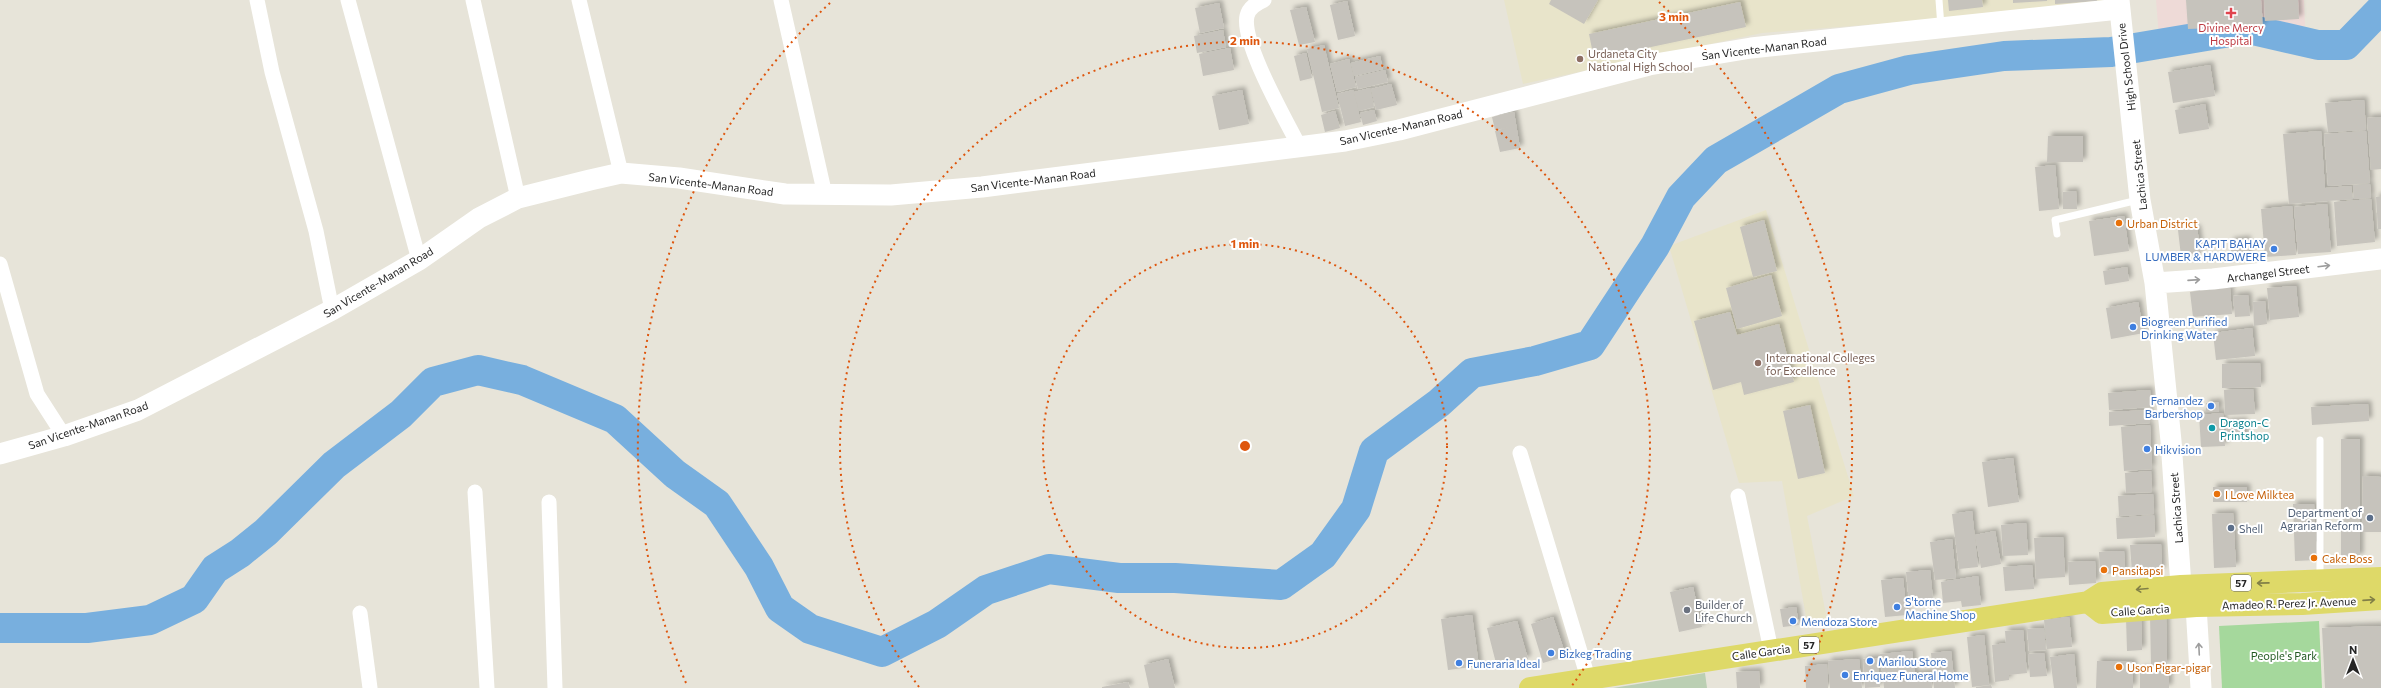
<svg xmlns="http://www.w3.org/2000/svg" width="2381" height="688" font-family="Commissioner,sans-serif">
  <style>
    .education { fill: #e8e4ca }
    .medical { fill: #eedad7 }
    .green { fill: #a5d89c }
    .cemetery { fill: #bbcfb3 }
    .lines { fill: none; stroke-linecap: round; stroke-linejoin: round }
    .river { stroke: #78afde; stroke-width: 30 }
    .building { fill: #c6c3bc; filter: url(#shadow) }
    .lane { stroke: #fff; stroke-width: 7 }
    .street { stroke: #fff; stroke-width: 15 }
    .secondary { stroke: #fff; stroke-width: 21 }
    .primary { stroke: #ded968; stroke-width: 22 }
    .oneway { stroke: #9d9d9d }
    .oneway2 { stroke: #828047 }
    .ring { fill: none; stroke: #de560d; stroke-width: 2; stroke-dasharray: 2 4 }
    .health-dot { fill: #e0444e; stroke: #fff; stroke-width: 1.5 }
    .education-dot { fill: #8d6e63; stroke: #fff; stroke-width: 1.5 }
    .food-dot { fill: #e8710a; stroke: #fff; stroke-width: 1.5 }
    .shop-dot { fill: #3f7fe0; stroke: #fff; stroke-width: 1.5 }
    .culture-dot { fill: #0f9aa8; stroke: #fff; stroke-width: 1.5 }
    .service-dot { fill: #5c6f8a; stroke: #fff; stroke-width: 1.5 }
    .worship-dot { fill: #6b7280; stroke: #fff; stroke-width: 1.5 }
    .labels { text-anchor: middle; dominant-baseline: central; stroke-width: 4; stroke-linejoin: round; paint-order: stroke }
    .shield { fill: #fff; stroke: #676767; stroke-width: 1 }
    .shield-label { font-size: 10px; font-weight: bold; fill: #262626 }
    .health-label { font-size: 11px; fill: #be3a42; stroke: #fff }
    .street-label { font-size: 11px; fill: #262626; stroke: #fff }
    .education-label { font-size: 11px; fill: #785e54; stroke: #fff; text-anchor: start }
    .food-label { font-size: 11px; fill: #c56008; stroke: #fff; text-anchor: start }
    .shop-label { font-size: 11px; fill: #366cbe; stroke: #fff; text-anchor: start }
    .culture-label { font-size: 11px; fill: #0d838f; stroke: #fff; text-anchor: start }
    .service-label { font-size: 11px; fill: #4e5e75; stroke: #fff; text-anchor: end }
    .worship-label { font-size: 11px; fill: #5b616d; stroke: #fff; text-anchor: start }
    .park-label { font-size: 11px; fill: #225921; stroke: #fff }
    .centre { fill: #de560d; stroke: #fff; stroke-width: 2 }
    .ring-label { font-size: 12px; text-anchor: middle; font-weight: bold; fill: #de560d; stroke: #fff; stroke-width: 4; stroke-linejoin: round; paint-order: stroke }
  </style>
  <defs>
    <filter id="shadow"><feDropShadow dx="3.5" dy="-3.5" stdDeviation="2" flood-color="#0004"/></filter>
  </defs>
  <rect width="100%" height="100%" fill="#e7e4d9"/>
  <path class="education" d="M1504 0H2107L2108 6 1762 33 1523 84Z
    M1766 210 1854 496 1807 516 1828 625 1808 628 1782 481 1739 483 1669 246Z"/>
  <path class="medical" d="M2156 0H2304L2305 26 2159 37Z"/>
  <path class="green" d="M2319 621 2322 688H2222L2219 626Z"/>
  <path class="cemetery" d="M1705 673 1707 688H1613Z"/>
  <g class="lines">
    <path class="river" d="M0 628H87L150 620 194 599 215 569 240 553 266 532 334 465 401 414 433 382 478 370 522 380 615 419 675 474 717 504 759 567 780 608 810 629 882 652 937 624 986 590 1049 569 1119 578H1175L1281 585 1323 555 1356 509 1374 451 1439 403 1472 373 1535 361 1590 345 1655 246 1681 197 1716 160 1839 89 1909 70 2004 56 2111 52 2248 29 2318 45H2346L2381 9"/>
  </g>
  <path class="building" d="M1551 0H1598L1584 24 1549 4Z
    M1948 0H1982L1983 7 1949 11Z
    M2013 0H2047V1L2013 3Z
    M2055 0H2097V1L2055 4Z
    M2186 0H2261L2263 26 2188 29Z
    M2264 0H2298L2299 19 2265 21Z
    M1347 1 1355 36 1338 40 1330 5Z
    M1740 2 1746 27 1594 59 1589 34Z
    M1219 3 1224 28 1200 33 1195 8Z
    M1306 7 1315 42 1299 45 1290 10Z
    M1223 30 1226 47 1197 53 1194 36Z
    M1324 45 1339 108 1322 112 1307 49Z
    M1230 48 1234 70 1203 76 1199 54Z
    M1306 53 1312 78 1300 81 1294 56Z
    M1380 56 1383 69 1354 76 1351 63Z
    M1349 59 1356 87 1337 92 1330 64Z
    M2210 65 2215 96 2173 103 2168 72Z
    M1385 70 1388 82 1358 89 1355 77Z
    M1391 84 1397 105 1376 110 1371 89Z
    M1370 88 1374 107 1359 111 1354 92Z
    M1242 90 1249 124 1219 130 1212 96Z
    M1353 90 1361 122 1345 126 1337 94Z
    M2364 100 2366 130 2328 132 2325 103Z
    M2205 104 2209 129 2179 134 2175 110Z
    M1374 110 1377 121 1363 125 1360 113Z
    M1335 111 1340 128 1325 132 1321 115Z
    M1514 112 1520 148 1500 152 1495 131 1510 127 1495 130 1492 117Z
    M2381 117V169L2371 170 2367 118Z
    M2321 131 2325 188 2351 186 2353 199 2289 204 2283 134Z
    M2366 131 2370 183 2328 186 2324 134Z
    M2048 136H2083V162H2047Z
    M2055 165 2059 209 2039 211 2035 167Z
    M2370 184 2371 198 2354 199 2353 185Z
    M2076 191 2077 209H2063V192Z
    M2381 196V229H2378L2376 197Z
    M2371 199 2375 242 2337 246 2334 202Z
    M2327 204 2331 252 2298 254 2294 207Z
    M2292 206 2296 255 2265 257 2261 209Z
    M2124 216 2129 251 2094 256 2089 221Z
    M1764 220 1777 271 1753 277 1740 227Z
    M2197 228 2201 253 2181 256 2178 230Z
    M2247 239 2249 258 2232 259 2230 241Z
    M2127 267 2129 281 2105 285 2103 271Z
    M1771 275 1782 316 1737 329 1726 288Z
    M2296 286 2299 317 2270 320 2267 288Z
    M2230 288 2232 314 2193 317 2190 292Z
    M2248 295 2250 316 2235 317 2233 296Z
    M2265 301 2267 324 2254 326 2253 302Z
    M2138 302 2144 333 2111 339 2106 308Z
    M1730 312 1737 335 1779 324 1794 382 1744 395 1741 382 1713 390 1694 321Z
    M2252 328 2255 356 2216 360 2213 333Z
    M2260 363 2261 387 2222 388V364Z
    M2253 389 2255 414 2225 415 2224 390Z
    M2150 390 2151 407 2109 410 2108 393Z
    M2219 402V412H2206V403Z
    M2368 404 2369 421 2312 425 2311 407Z
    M1810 405 1825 473 1798 479 1783 411Z
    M2150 410V423L2109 426V412Z
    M2223 413 2225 446 2201 447 2199 415Z
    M2244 421 2245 440 2227 441 2226 422Z
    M2150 425 2152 469 2124 471 2121 427Z
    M2341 439H2360V557H2341Z
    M2013 458 2019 502 1988 507 1982 462Z
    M2151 471 2152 492 2126 493 2125 473Z
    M2363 476 2381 477V532H2362Z
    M2213 487H2247V502H2213Z
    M2153 494 2154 514 2119 516 2118 496Z
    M2293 504H2314L2317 560 2295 561Z
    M1972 511 1978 567 1959 569 1952 514Z
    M2233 513 2236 567 2214 568 2212 514Z
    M2154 515 2155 537 2117 539 2116 518Z
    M2026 523 2028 555 2003 556 2001 525Z
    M1995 531 2001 564 1981 568 1975 535Z
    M2063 537 2065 577 2036 579 2034 538Z
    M1952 539 1956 578 1935 580 1930 542Z
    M2161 544 2162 571 2132 573 2130 545Z
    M2124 551 2125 573 2100 574 2099 552Z
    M2095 561 2096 583 2069 585 2068 562Z
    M2032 565 2034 589 2005 591 2003 567Z
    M1930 570 1933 599 1909 602 1906 572Z
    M1978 576 1981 605 1962 607 1961 601 1943 603 1941 582Z
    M1903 578 1907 615 1885 617 1881 580Z
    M1693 587 1702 627 1679 632 1670 592Z
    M1796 607 1799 625 1783 627 1780 609Z
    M2166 613 2167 665 2151 666 2150 614Z
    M1472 615 1479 666 1448 670 1441 619Z
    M1553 617 1566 656 1543 663 1531 624Z
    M2069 617 2072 647 2047 649 2044 620Z
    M2126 617H2141L2142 650 2127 651Z
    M1517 621 1528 659 1497 667 1487 628Z
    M2381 626V688H2325L2322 628Z
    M2044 628 2046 650 2029 651 2027 629Z
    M2023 630 2027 673 2009 675V680L1995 682 1992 645 2006 643 2005 631Z
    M1984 635 1989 685 1972 687 1967 637Z
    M1912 651 1915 674 1931 672 1932 688H1884L1880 654Z
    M1951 651 1955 688H1934L1931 653Z
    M2044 653 2047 676 2030 677 2028 654Z
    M2074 654 2077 688H2054L2050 657Z
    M1878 658 1880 687 1865 688 1863 659Z
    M1168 659 1175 688H1149L1144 665Z
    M1859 659 1862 688H1830L1828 661Z
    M2097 661 2133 662V688H2096Z
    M1827 664 1828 688H1806L1805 666Z
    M2140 669 2169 670V688H2140Z
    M1759 671 1760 688H1737L1736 672Z
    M1128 682 1130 688H1102V687Z
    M1991 685 1992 688H1976V687Z"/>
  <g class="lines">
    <path class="lane" d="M1939 0 1941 27
      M2057 234 2055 220 2138 200
      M2320 578V440"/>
    <path class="street" d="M257 0 272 72 316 231 332 310
      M348 0 419 260
      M473 0 518 198
      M579 0 621 173
      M781 0 825 195
      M1264 0C1257 3 1249 7 1247 16 1241 42 1286 120 1299 146
      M0 264 37 394 64 436
      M1520 453 1588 678
      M475 492 487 688
      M1738 496 1771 650
      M549 502 555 688
      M360 613 370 688"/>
    <path class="secondary" d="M2119 0 2140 200 2155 283 2171 441 2181 586 2196 606 2201 688
      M2155 283 2213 279 2381 259
      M0 454 64 436 138 410 332 310 419 260 479 218 518 198 590 180 621 173 679 178 785 194 891 195 982 187 1345 141 1399 130 1649 65 1751 48 2119 9"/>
    <path class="primary" d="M2088 602 2102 613 2196 606 2302 604 2381 599
      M1530 688 2088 602 2102 593 2181 586 2381 578"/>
  </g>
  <defs><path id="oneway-shaft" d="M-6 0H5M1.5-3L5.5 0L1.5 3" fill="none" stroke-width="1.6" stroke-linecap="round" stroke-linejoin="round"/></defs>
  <g class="oneway">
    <use href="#oneway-shaft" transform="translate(2324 266) rotate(-7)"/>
    <use href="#oneway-shaft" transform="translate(2194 280) rotate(-4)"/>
    <use href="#oneway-shaft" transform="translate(2199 649) rotate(-93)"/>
  </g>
  <g class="oneway2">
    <use href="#oneway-shaft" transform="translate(2263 583) rotate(179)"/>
    <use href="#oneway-shaft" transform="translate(2142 589) rotate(175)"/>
    <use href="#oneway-shaft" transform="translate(2369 600) rotate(-4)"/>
  </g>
  <g class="ring">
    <circle cx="1245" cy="446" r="202"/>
    <path d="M919 687A405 405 0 1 1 1571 687"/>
    <path d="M686 683A607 607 0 0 1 831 2M1659 2A607 607 0 0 1 1804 683"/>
  </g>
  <path class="health-dot" d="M2229 7h4v4h4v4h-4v4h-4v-4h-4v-4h4z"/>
  <g class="education-dot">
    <circle cx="1580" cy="59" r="4"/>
    <circle cx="1758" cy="363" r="4"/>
  </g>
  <g class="food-dot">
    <circle cx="2119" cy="223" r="4"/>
    <circle cx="2217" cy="494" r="4"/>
    <circle cx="2314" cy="558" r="4"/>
    <circle cx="2104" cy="570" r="4"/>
    <circle cx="2119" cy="667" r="4"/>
  </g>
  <g class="shop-dot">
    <circle cx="2274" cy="249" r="4"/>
    <circle cx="2133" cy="327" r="4"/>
    <circle cx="2211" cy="406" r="4"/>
    <circle cx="2147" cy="449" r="4"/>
    <circle cx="1897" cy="607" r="4"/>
    <circle cx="1793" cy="621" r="4"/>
    <circle cx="1551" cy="653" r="4"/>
    <circle cx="1870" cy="661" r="4"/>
    <circle cx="1459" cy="663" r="4"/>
    <circle cx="1845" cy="675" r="4"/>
  </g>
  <circle class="culture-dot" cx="2212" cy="428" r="4"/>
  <g class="service-dot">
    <circle cx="2370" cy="518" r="4"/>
    <circle cx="2231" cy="528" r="4"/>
  </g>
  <circle class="worship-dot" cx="1687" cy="610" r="4"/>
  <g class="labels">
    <g class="shield">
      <rect x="2231" y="575" width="20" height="16" rx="3"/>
      <rect x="1799" y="637" width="20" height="16" rx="3"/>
    </g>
    <g class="shield-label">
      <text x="2241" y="583">57</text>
      <text x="1809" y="645">57</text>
    </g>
    <g class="health-label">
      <text x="2231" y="27">Divine Mercy<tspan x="2231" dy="13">Hospital</tspan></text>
    </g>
    <g class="street-label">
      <text transform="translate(1764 48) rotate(-7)">San Vicente-Manan Road</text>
      <text transform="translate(2126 67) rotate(-97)">High School Drive</text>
      <text transform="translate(1401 127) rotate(-13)">San Vicente-Manan Road</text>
      <text transform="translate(2139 175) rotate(-96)">Lachica Street</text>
      <text transform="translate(1033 180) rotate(-7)">San Vicente-Manan Road</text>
      <text transform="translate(711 184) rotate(7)">San Vicente-Manan Road</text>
      <text transform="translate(2268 273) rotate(-7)">Archangel Street</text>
      <text transform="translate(378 282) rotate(-31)">San Vicente-Manan Road</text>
      <text transform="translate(88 425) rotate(-19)">San Vicente-Manan Road</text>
      <text transform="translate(2176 508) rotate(-94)">Lachica Street</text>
      <text transform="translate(2289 603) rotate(-2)">Amadeo R. Perez Jr. Avenue</text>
      <text transform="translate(2140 610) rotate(-4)">Calle Garcia</text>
      <text transform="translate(1761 652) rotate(-8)">Calle Garcia</text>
    </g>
    <g class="education-label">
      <text x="1588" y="53">Urdaneta City<tspan x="1588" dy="13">National High School</tspan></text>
      <text x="1766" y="357">International Colleges<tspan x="1766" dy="13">for Excellence</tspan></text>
    </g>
    <g class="food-label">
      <text x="2127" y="223">Urban District</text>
      <text x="2225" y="494">I Love Milktea</text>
      <text x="2322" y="558">Cake Boss</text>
      <text x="2112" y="570">Pansitapsi</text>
      <text x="2127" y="667">Uson Pigar-pigar</text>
    </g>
    <g class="shop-label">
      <text x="2266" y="243" text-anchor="end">KAPIT BAHAY<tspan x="2266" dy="13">LUMBER &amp; HARDWERE</tspan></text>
      <text x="2141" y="321">Biogreen Purified<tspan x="2141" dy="13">Drinking Water</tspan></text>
      <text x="2203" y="400" text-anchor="end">Fernandez<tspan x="2203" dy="13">Barbershop</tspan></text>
      <text x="2155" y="449">Hikvision</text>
      <text x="1905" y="601">S'torne<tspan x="1905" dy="13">Machine Shop</tspan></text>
      <text x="1801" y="621">Mendoza Store</text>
      <text x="1559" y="653">Bizkeg Trading</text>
      <text x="1878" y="661">Marilou Store</text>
      <text x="1467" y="663">Funeraria Ideal</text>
      <text x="1853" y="675">Enriquez Funeral Home</text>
    </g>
    <g class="culture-label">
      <text x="2220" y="422">Dragon-C<tspan x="2220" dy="13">Printshop</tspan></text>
    </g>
    <g class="service-label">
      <text x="2362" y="512">Department of<tspan x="2362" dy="13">Agrarian Reform</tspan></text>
      <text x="2239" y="528" text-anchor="start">Shell</text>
    </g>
    <g class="worship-label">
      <text x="1695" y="604">Builder of<tspan x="1695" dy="13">Life Church</tspan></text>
    </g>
    <g class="park-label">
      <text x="2284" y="655">People's Park</text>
    </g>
  </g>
  <circle cx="1245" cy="446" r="6" class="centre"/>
  <g class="ring-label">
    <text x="1674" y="21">3 min</text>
    <text x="1245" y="45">2 min</text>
    <text x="1245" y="248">1 min</text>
  </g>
  <g transform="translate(2353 660)" stroke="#ffffff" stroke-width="3" paint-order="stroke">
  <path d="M0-3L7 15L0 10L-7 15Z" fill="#262626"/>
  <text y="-6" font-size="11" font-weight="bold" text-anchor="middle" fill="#262626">N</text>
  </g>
</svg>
